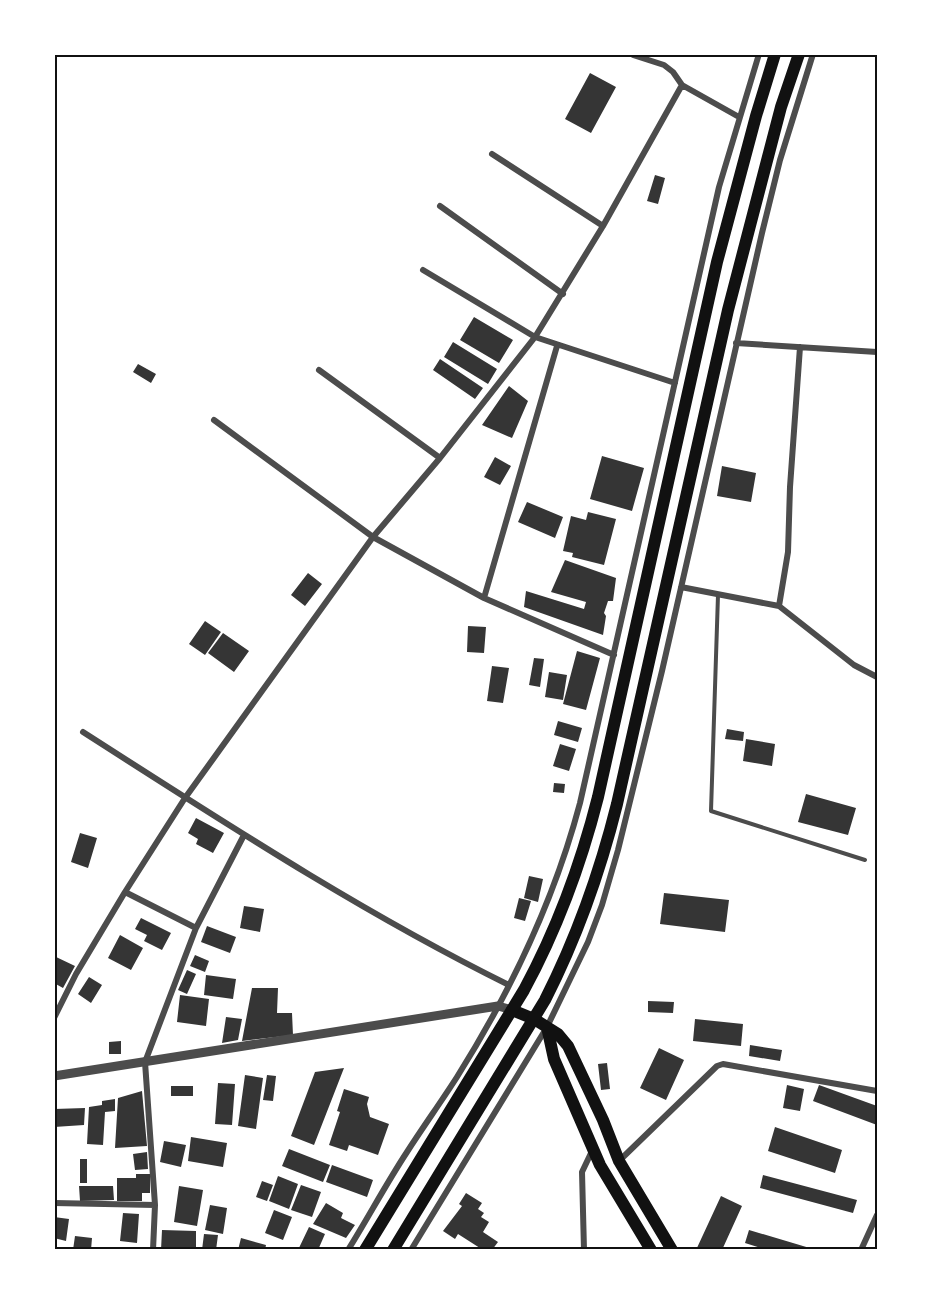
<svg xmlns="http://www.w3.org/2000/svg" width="931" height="1304" font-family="'Noto Serif',serif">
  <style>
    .building { fill: #353535 }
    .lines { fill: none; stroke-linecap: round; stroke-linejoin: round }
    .service { stroke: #4c4c4c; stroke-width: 4 }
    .minor { stroke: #4c4c4c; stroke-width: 6 }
    .tertiary { stroke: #4c4c4c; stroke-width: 9 }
    .primary { stroke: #111; stroke-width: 12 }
    .trunk { stroke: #111; stroke-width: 12 }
    .neatline { fill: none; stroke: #111; stroke-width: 2 }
  </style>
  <rect width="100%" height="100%" fill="#fff"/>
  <path class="building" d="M590 73 616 87 591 133 565 119Z
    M655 175 665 178 658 204 647 201Z
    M474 317 513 340 499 363 460 340Z
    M453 342 497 369 488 384 444 357Z
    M440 359 483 388 475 399 433 370Z
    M138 364 156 374 151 383 133 372Z
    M509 386 528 401 512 438 482 425Z
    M602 456 644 468 632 511 590 499Z
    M495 457 511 466 500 485 484 477Z
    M722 466 756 473 751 502 717 496Z
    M527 502 563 517 555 538 518 522Z
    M588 512 616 519 604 565 572 557 573 553 563 551 571 516 586 520Z
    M565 560 616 578 613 601H608L604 613 606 616 603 635 524 607 526 591 584 609 586 602 551 592Z
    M308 573 322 584 305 606 291 595Z
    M205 621 221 632 205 655 189 644Z
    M468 626 486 627 484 653 467 652Z
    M223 633 249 651 234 672 208 653Z
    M577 651 600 658 586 710 563 704Z
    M534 658 544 659 540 687 529 685Z
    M492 666 509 668 503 703 487 701Z
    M549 672 567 675 563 700 545 697Z
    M558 721 582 728 578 742 554 735Z
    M727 729 744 732 743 741 725 739Z
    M746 739 775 744 772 766 743 761Z
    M560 744 576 749 569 771 553 766Z
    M554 783 565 784 564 793 553 792Z
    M806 794 856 808 848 835 798 822Z
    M196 818 224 833 213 853 196 844 198 839 188 833Z
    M80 833 97 838 88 868 71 862Z
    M529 876 543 879 538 902 524 898Z
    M664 893 729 900 725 932 660 924Z
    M519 898 531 901 525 921 514 918Z
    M244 906 264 909 260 932 240 928Z
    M141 918 171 933 162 950 144 941 147 935 135 929Z
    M207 926 236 937 230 953 201 942Z
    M120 935 143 948 131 970 108 958Z
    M195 955 209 961 205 972 190 966Z
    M54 956 75 966 63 988 54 983Z
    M187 970 196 974 187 994 178 990Z
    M206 975 236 979 233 999 204 995Z
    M89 977 102 985 91 1003 78 994Z
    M252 988H278L277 1013H292L293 1035 242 1041Z
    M180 995 209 999 206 1026 177 1022Z
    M648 1001 674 1002 673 1013 648 1012Z
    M226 1017 242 1019 238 1040 222 1043Z
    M695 1019 743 1024 741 1046 693 1041Z
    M121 1041V1054H109V1042Z
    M750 1045 782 1050 780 1061 749 1056Z
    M659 1048 684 1060 666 1100 640 1088Z
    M607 1063 610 1089 601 1090 598 1064Z
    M344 1068 314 1145 291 1136 315 1072Z
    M245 1075 263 1078 256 1129 238 1126Z
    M267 1075 276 1076 273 1101 263 1100Z
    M218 1083 235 1084 232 1125 215 1124Z
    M787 1085 804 1089 800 1111 783 1108Z
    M819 1085 877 1106V1125L813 1101Z
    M171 1086H193V1096H171Z
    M344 1089 369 1097 367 1104 370 1117 389 1124 378 1155 349 1145 347 1151 329 1145 340 1112 337 1111Z
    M142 1091 147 1146 115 1148 118 1098Z
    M115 1099V1111L105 1112 103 1145 87 1144 89 1107 102 1105V1101Z
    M85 1108 84 1125 54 1127V1109Z
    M775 1127 842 1150 835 1173 768 1151Z
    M191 1137 227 1143 223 1167 188 1161Z
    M164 1141 186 1145 181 1167 160 1162Z
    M289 1149 330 1165 323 1182 282 1166Z
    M147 1152 148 1169 135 1170 133 1154Z
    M80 1159H87V1183H80Z
    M332 1165 373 1180 367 1197 326 1182Z
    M136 1174H150V1193H142V1201H117V1178H136Z
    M763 1175 857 1200 853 1213 760 1188Z
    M278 1176 298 1184 289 1209 269 1201Z
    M262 1181 273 1185 267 1201 256 1197Z
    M301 1185 321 1192 312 1217 291 1210Z
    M79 1186H113L114 1200 80 1201Z
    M179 1186 203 1190 197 1226 174 1222Z
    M466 1193 482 1203 478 1209 484 1213 481 1217 489 1222 483 1232 498 1242 492 1250H483L458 1234 455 1239 443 1231 462 1206 459 1204Z
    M721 1196 742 1206 722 1250H696Z
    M326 1203 343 1213 341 1218 355 1225 346 1238 313 1224Z
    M210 1205 227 1208 223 1234 205 1230Z
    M274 1210 292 1217 283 1240 265 1233Z
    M123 1213 139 1214 137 1243 120 1241Z
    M54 1217 69 1219 66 1241 54 1238Z
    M309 1227 325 1234 318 1250H298Z
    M162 1230 196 1231V1250H161Z
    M749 1230 813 1249V1250H767L745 1243Z
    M204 1234 218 1235 216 1250H202Z
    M75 1236 92 1238 91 1250H73Z
    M241 1238 266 1245 265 1250H238Z"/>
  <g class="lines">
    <path class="service" d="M718 595 711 811 865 860"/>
    <path class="minor" d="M633 55 664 65 673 72 682 85 739 117
      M492 154 603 226
      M440 206 563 294
      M423 270 535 337 675 383
      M736 343 877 352
      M319 370 440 458
      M214 420 373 537 484 598 614 655
      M681 587 779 606 854 665 877 677
      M484 598 557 346
      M779 606 788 552 790 487 800 347
      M83 732C222 821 361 912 509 985
      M125 892 196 928
      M54 1018 76 974 125 892 185 798 373 537 440 458 535 337 603 226 682 85
      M620 1160 717 1066 723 1064 877 1091
      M54 1203 155 1205
      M153 1250 155 1205 145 1062 196 928 244 835
      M348 1250C368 1218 386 1184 407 1152 423 1127 441 1102 457 1077 511 991 554 901 580 803L719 187 759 54
      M411 1250 547 1027 588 942 602 905 618 850 662 671 762 233 780 160 813 54
      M584 1250 582 1172 592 1151
      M861 1250 877 1215"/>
    <path class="tertiary" d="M54 1076 498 1006 512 1010"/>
    <path class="primary" d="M512 1010 534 1019 558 1034 568 1046 603 1120 619 1161 672 1250
      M547 1027 554 1059 600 1165 651 1250"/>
    <path class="trunk" d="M365 1250 524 990C557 929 581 864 598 797L717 262 756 116 775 54
      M393 1250 545 1000C577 937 600 872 617 804L728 310 781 107 799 54"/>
  </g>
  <rect width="931" height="1304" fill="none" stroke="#ffffff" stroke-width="111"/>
  <rect x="56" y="56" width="820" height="1192" class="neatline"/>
</svg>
